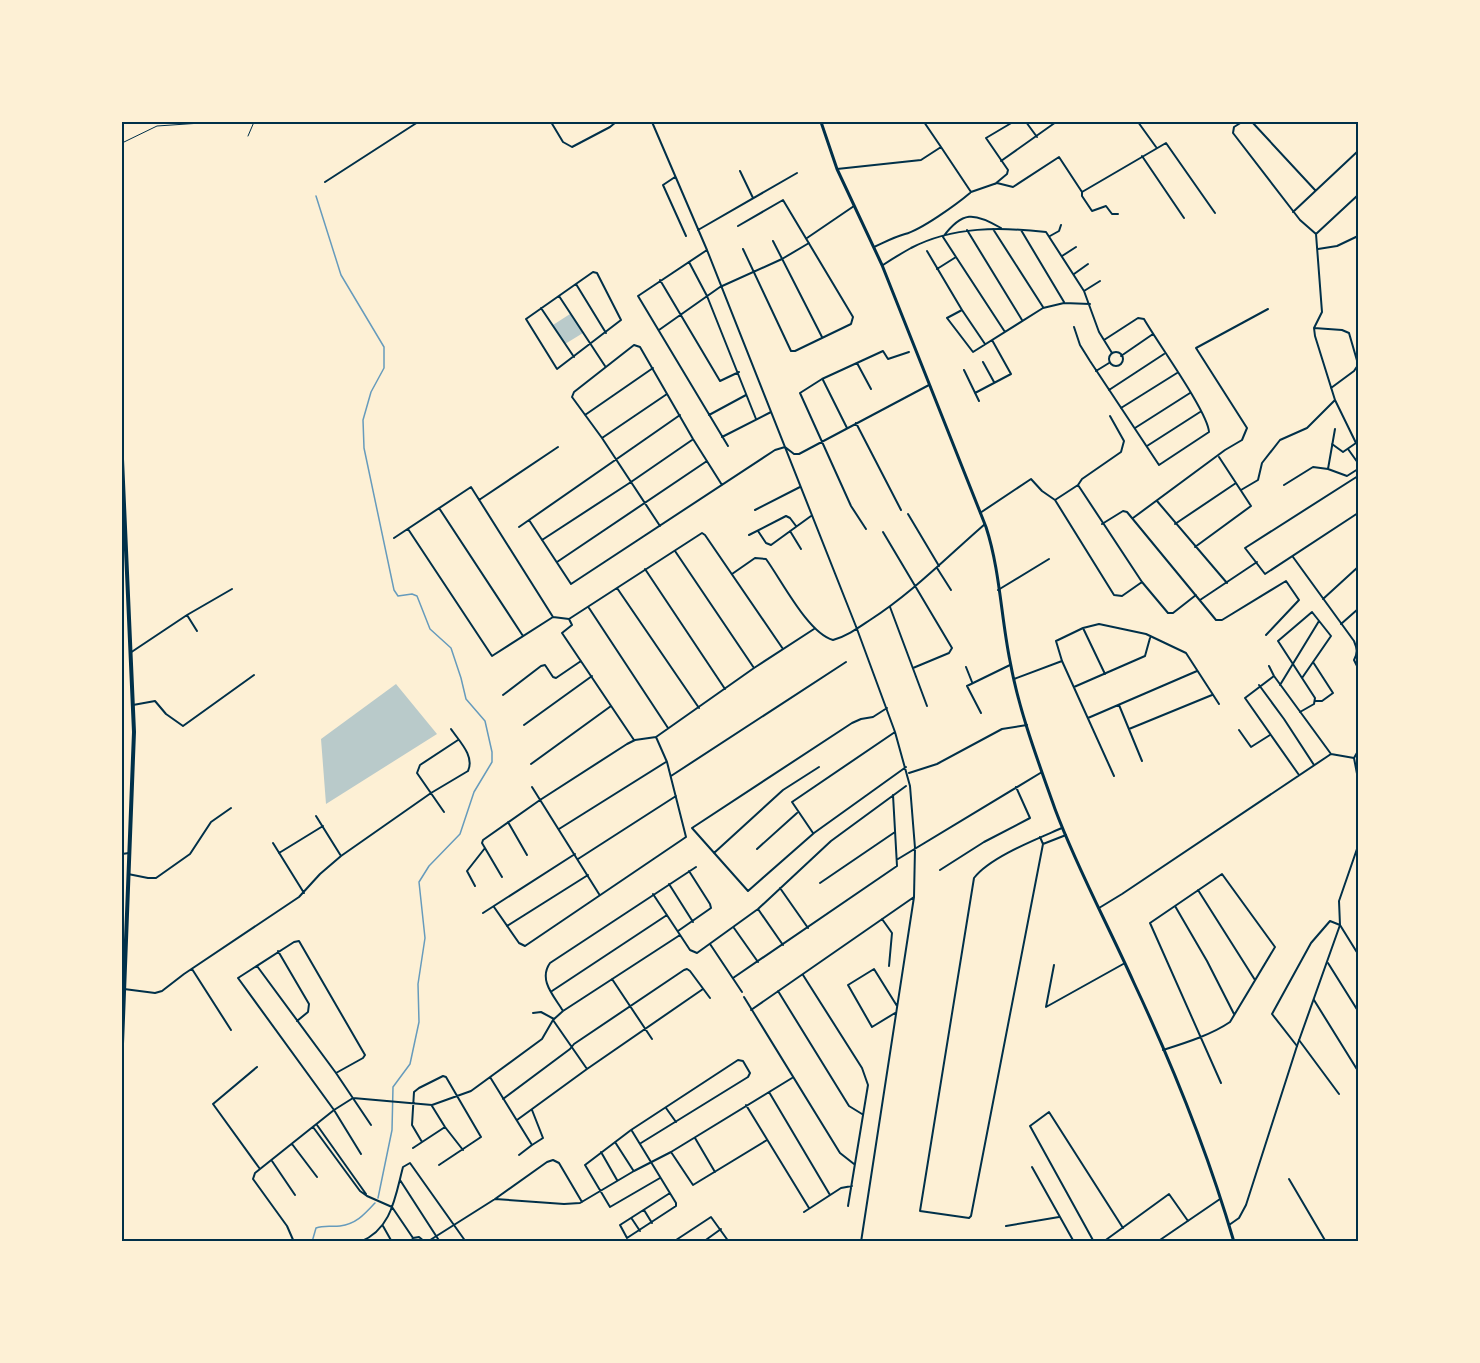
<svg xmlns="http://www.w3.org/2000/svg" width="1480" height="1363" font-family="Arial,sans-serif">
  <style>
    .green { fill: #b9caca }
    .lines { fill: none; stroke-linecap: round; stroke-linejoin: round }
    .stream { stroke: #669bbc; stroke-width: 1.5 }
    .service { stroke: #003049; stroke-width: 1 }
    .minor { stroke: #003049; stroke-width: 2 }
    .tertiary { stroke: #003049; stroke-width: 2 }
    .primary { stroke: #003049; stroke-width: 3 }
    .trunk { stroke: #003049; stroke-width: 4 }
    .neatline { fill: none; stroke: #003049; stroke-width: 2 }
  </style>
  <rect width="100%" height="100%" fill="#fdf0d5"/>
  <path class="green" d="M570 314 583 333 565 344 553 325Z
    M396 684 437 734 326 804 321 739Z"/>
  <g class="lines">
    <path class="stream" d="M316 196 341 275 384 347V368L371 392 363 420 364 448 394 590 398 596 412 594 417 596 430 629 451 648 461 678 466 699 485 721 492 752V762L474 792 460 834 429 866 419 882 425 938 418 984 419 1022 410 1064 393 1087 392 1130 378 1198
      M312 1242 316 1228C324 1225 331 1227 340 1226 356 1224 364 1215 375 1203"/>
    <path class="service" d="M248 136 254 122
      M122 143 157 126 216 122"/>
    <path class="minor" d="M551 122 563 142 572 147 610 127 616 122
      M652 122 707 250 857 629 895 732 910 786 915 848 914 897 861 1242
      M924 122 941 147
      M1026 122 1037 137
      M1138 122 1156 147
      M1242 122 1234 127 1233 133 1300 220 1316 234
      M1252 122 1315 190
      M1142 156 1184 218
      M1001 161 1056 122
      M837 169 921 160 941 147 971 192 997 183 1013 187 1059 157 1082 192 1166 143 1215 213
      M740 171 753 198
      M675 177 663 185 686 236
      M325 182 418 122
      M995 184 1007 174 1008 170 986 138 1013 122
      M1082 192V196L1092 211 1106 206 1112 214H1118
      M1358 195 1316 234 1322 312 1314 328 1315 336 1335 400 1356 443 1358 440
      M1293 212 1358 151
      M738 226 783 200 853 317 851 324 795 351H791L743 249
      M993 229 1043 307
      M698 230 797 173
      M967 230 1022 320
      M1021 230 1064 302
      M1050 236 1059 231 1061 225
      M807 238 854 206
      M773 241 822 337
      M874 247C885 242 894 237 905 234 921 230 957 204 970 193
      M1318 249 1337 246 1358 236
      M707 250 638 296 728 446
      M927 251 962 310 985 344
      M1062 256 1076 247
      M956 257 1005 332
      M689 262 707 296 756 419
      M883 265C892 259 902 253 911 248 953 226 1001 227 1046 232L1084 291 1099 332 1112 353
      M937 269 956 257 943 237C962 211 974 212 1001 228
      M593 272 597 273 621 320 557 369 526 319Z
      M1074 274 1088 264
      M660 280 720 381 739 372
      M576 284 606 333
      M1084 291 1100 281
      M559 296 605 366
      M541 308 574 357
      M962 310 947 318 973 352 1043 308 1064 303 1090 304
      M1074 327 1080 345 1090 361 1159 465 1209 432C1208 412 1157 342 1144 319L1138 318 1104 340
      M1314 328 1342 330 1349 333 1358 364
      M659 330 720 287 782 259 809 243
      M1109 359a7 7 0 1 1 14 0a7 7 0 1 1-14 0Z
      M1121 356 1153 334
      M983 362 994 382
      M857 363 871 389
      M964 370 979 401
      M1096 371 1109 363
      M823 380 847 428
      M1331 388 1354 371 1358 365
      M1109 390 1164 354
      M975 393 1011 374 992 340
      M1121 408 1177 373
      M585 415 653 368
      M709 415 746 395
      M856 423 901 510
      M1135 428 1190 393
      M722 437 771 412
      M602 438 667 394
      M1332 444 1343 452 1356 443
      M1147 446 1200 412
      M1348 449 1358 463
      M1328 469 1335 429
      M1358 476 1245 548 1265 574 1358 513
      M1078 485 1142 582 1168 613H1173L1196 595
      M1284 485 1313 467 1328 469 1347 476 1358 469
      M1241 490 1258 480 1262 463 1280 440 1307 428 1335 400
      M479 500 558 447
      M1055 500 1078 485 1082 479 1121 452 1124 441 1110 416
      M1157 501 1227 583
      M439 508 523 636
      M755 510 800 487
      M980 513 1031 479 1042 491 1055 500 1114 595 1122 596 1142 582
      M908 514 939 566
      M1133 518 1225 450 1242 440 1247 428 1196 348 1268 309
      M529 520 571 584 775 450 785 447 794 454H799L929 385
      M1102 524 1123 511 1127 512 1216 620H1222L1286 581 1299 600 1266 635
      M1175 524 1236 483
      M660 526 602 438 572 397 574 392 634 345 640 347 693 439 722 485
      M519 527 680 415
      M408 529 492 656 553 617 569 619 702 533 705 535 783 649
      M866 529 851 506 800 393 822 379 883 351 888 359 909 352
      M758 531 766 543 771 545 811 516
      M790 531 801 549
      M883 532 952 648 949 653 913 668
      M749 535 786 516 790 518 796 526
      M394 538 471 487 553 617
      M542 540 631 482 692 440
      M1195 547 1251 506 1219 457
      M675 551 754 668
      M1293 557 1354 641C1357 648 1358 653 1354 660L1358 668
      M557 562 707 461
      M937 568 951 590
      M645 569 725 689
      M732 574 755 558 766 559C782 581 808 633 833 640 847 636 858 628 870 620 912 593 947 557 985 524
      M617 588 699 708
      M998 590 1049 559
      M1323 599 1358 567
      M1200 600 1257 562
      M890 607 927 706
      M589 608 668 728
      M187 615 197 631
      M569 619 572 625 562 633 634 740
      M1341 624 1358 609
      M1083 628 1105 674
      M130 653 187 615 232 589
      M1313 662 1333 693 1322 701H1316
      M1269 666 1274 676 1331 754 1354 758
      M966 667 972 682
      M1274 676 1245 698 1299 775
      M1014 679 1062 661
      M1259 685 1284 719 1314 765
      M1280 685 1319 621
      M1074 687 1145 656 1150 638
      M503 695 541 666 545 665 553 677 556 678 581 661
      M133 705 155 701 166 714 183 726 254 675
      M1119 705 1142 761
      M887 708 873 717 861 719 852 723 692 828 748 891 814 833 906 767
      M1300 712 1314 704 1315 698 1278 641 1312 612 1331 636 1302 678
      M981 713 967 686 1010 665
      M1088 718 1197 671
      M524 725 592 676
      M1129 729 1212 695
      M1239 730 1251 747 1270 735
      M531 764 611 706
      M909 773 937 764 1002 729 1027 725
      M671 776 846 662
      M1114 776 1062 661 1056 641 1083 628 1099 624 1146 634 1186 653 1219 704
      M532 787 599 894
      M444 812 417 773 420 765 458 740
      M316 816 341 856
      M508 822 527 855
      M559 829 666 762
      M813 833 792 802 895 732
      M1040 837 1043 844 971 1216 969 1218 920 1211 974 878C990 857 1037 839 1062 828
      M273 843 304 893
      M1043 844 1066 835
      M757 849 797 813
      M279 853 323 826
      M714 853 783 790 819 767
      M122 854 129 853
      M578 859 676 796
      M898 859 1042 772
      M940 870 984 842 1030 818 1016 787
      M128 874 148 878H156L190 854 211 822 231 808
      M502 877 482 843 483 840 540 800 627 744 635 740 656 737 754 668 814 629
      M820 883 895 832
      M669 884 693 922
      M475 886 467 871 485 848
      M780 888 808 928
      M1198 890 1255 980
      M653 894 690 950 697 953 758 909 831 841 906 786
      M1175 906 1207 961 1234 1014
      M494 907 519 943 525 946 686 837 667 762 656 737
      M1099 908 1122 894 1331 754
      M758 909 783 945
      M483 913 575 854
      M882 919 892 933 889 966
      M507 926 588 875
      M734 928 758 962
      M678 931 711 908 710 904 689 871
      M710 944 742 992
      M278 951 309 1004 308 1012 297 1021
      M1328 963 1358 1011
      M1054 965 1046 1007 1125 963
      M257 966 336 1073 371 1125
      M192 969 231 1030
      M803 975 862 1068 868 1085 848 1206
      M733 978 897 866 893 795
      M612 979 652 1039
      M124 989 155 993 162 991 184 974 299 897 320 874 341 856 431 793 468 771C475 756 459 741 451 729
      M552 991 667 915
      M778 991 849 1106 862 1114
      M744 997 840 1153 854 1164
      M1314 1000 1358 1071
      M751 1010 914 897
      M563 1011C554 996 538 980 550 963L696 867
      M533 1013 541 1012 554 1019
      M895 1013 872 1027 848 985 874 969 897 1006
      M553 1020 587 1069
      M1299 1040 1339 1094
      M1297 1046 1272 1014 1311 943 1330 921 1340 925 1358 954
      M1163 1050C1185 1043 1211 1035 1230 1022L1275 947 1222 874 1150 923 1221 1083
      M257 1067 213 1104 260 1169
      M336 1073 363 1058 365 1055 299 941 294 942 238 978 334 1110 361 1154
      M490 1077 532 1145 543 1138 532 1110
      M769 1092 830 1195
      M503 1099 570 1049 574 1044 684 970 687 969 690 971 710 998
      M746 1105 809 1208
      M432 1106 445 1127 463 1150
      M666 1108 676 1122
      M517 1120 587 1069 703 989
      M317 1125 366 1194
      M313 1127 360 1191 367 1196 392 1207 413 1238
      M632 1131 676 1203V1206L627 1238 620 1225 670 1193
      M695 1138 715 1172
      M422 1142 412 1125 414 1092 419 1088 443 1076 446 1077 481 1137 439 1165
      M615 1142 633 1170
      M641 1143 748 1077 750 1073 743 1061 738 1060 631 1130 585 1165 610 1207 660 1178
      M292 1144 317 1177
      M413 1148 445 1127
      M601 1152 617 1180
      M671 1152 693 1185 767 1140
      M519 1155 532 1145
      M272 1161 295 1195
      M1032 1167 1074 1242
      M1289 1179 1326 1242
      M400 1180 440 1242
      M495 1199 547 1162 553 1160 559 1163 582 1202
      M644 1210 652 1223
      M804 1212 841 1188 852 1186
      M632 1219 640 1231
      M383 1226 392 1242
      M1006 1226 1059 1217
      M294 1242 287 1226 253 1179 255 1173 334 1110 353 1098 432 1105 471 1091 542 1039 553 1020 563 1011 680 935
      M360 1242C392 1229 395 1197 403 1167L410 1163 466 1242
      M411 1242 413 1238 419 1237 425 1242
      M427 1242 495 1199 564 1204 580 1203 634 1171 671 1152 792 1078
      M673 1242 711 1217 729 1242
      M703 1242 721 1229
      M1094 1242 1030 1126 1049 1112 1123 1228
      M1103 1242 1169 1194 1188 1221
      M1157 1242 1220 1199"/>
    <path class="tertiary" d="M1358 751 1354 758 1358 779
      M1229 1225 1239 1218 1246 1205 1297 1046 1340 925 1339 901 1358 846"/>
    <path class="primary" d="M821 122 837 169 882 265 986 527C1000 570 1001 617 1010 661 1019 711 1038 761 1055 809 1077 868 1108 925 1134 983 1173 1066 1208 1153 1234 1242"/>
    <path class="trunk" d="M122 459 134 732 122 1044"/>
  </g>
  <rect width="1480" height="1363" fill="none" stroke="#fdf0d5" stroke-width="246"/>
  <rect x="123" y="123" width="1234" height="1117" class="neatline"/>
</svg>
